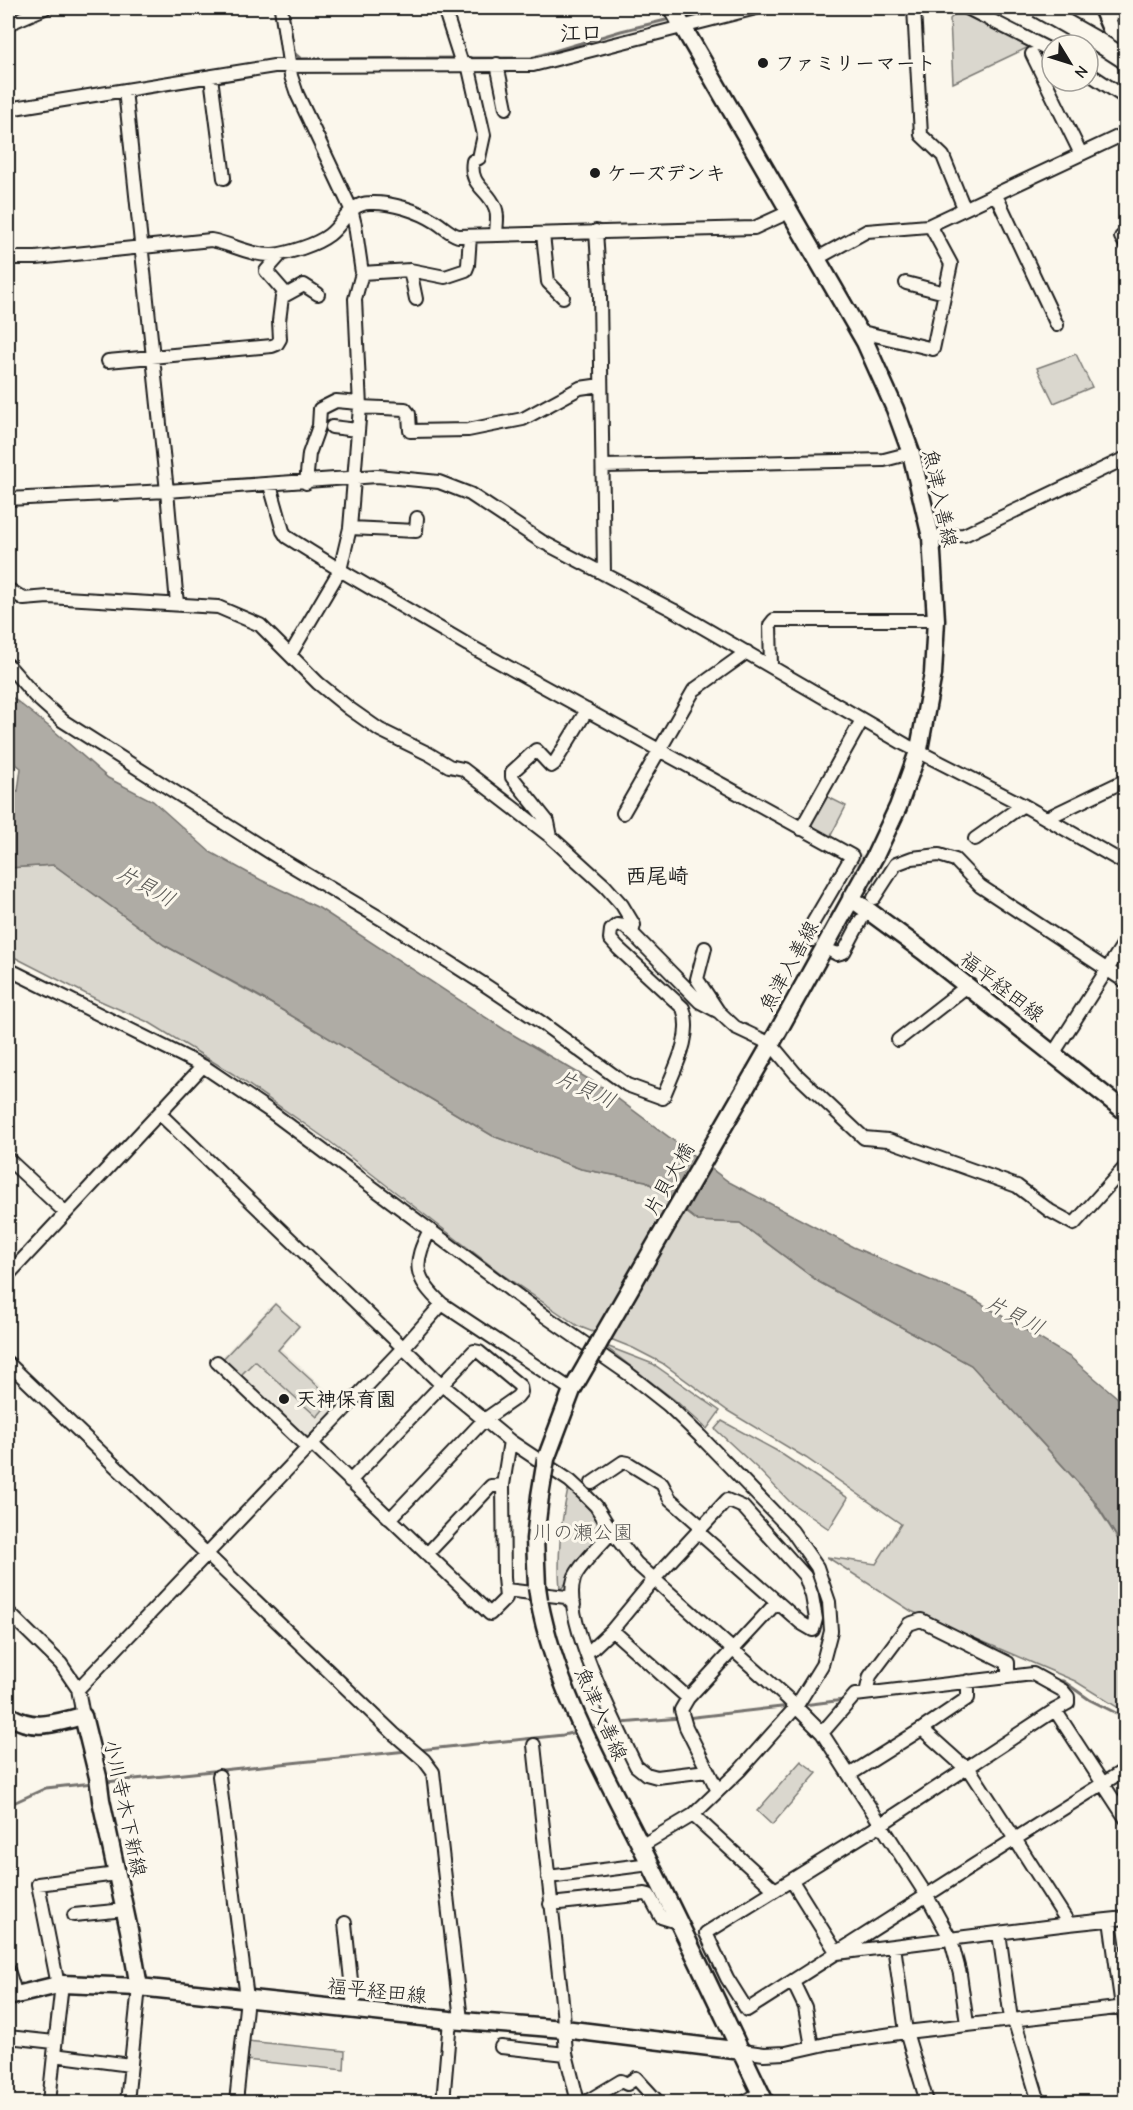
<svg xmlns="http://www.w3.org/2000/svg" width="1133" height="2110" font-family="'Comic Neue','Klee One',sans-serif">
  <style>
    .built { fill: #eae6dc }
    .green { fill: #dad7ce; stroke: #7b7a75; stroke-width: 1.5 }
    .water { fill: #afaca5; stroke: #74726e; stroke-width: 1.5 }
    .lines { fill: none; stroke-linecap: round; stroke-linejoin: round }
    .stream { stroke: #74726e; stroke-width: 3 }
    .minor-tunnel { stroke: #dad6cd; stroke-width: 12; stroke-dasharray: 12 6; stroke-linecap: butt }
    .minor-casing { stroke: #1c1c1c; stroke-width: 16 }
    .major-casing { stroke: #1c1c1c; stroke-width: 21 }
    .minor { stroke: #fbf7ec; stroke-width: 12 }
    .major { stroke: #fbf7ec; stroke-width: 16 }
    .major-bridge-casing { stroke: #1c1c1c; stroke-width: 21; stroke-linecap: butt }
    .highway-bridge-casing { stroke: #1c1c1c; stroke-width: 22; stroke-linecap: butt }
    .major-bridge { stroke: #fbf7ec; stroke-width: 16 }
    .highway-bridge { stroke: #fbf7ec; stroke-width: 18 }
    .poi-dot { fill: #1c1c1c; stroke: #fbf7ec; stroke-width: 2 }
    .labels { text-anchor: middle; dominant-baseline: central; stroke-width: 6; stroke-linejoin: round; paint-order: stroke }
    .poi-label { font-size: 20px; font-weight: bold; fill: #1c1c1c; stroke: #fbf7ec; text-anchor: start }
    .street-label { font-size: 20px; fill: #1c1c1c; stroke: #fbf7ec }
    .park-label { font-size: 20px; fill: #555451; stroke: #fbf7ec }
    .neighbourhood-label { font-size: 21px; font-weight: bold; fill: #1c1c1c; stroke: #fbf7ec }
    .water-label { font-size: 21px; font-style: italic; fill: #575653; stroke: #fbf7ec }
  </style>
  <rect width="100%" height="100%" fill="#fbf7ec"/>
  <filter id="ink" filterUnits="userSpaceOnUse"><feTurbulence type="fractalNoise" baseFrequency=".0167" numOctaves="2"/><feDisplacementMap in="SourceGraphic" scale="12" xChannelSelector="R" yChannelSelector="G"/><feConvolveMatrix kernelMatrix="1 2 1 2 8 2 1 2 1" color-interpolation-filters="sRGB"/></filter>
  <g filter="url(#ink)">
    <path class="built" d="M275 1302 301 1326 281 1349 342 1404 307 1442 218 1361Z"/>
    <path class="green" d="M959 10 1029 47 953 83 950 19Z
      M1076 354 1092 387 1054 403 1037 368Z
      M824 795 846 806 829 839 809 829 811 819Z
      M54 865 164 945 270 1003 493 1136 581 1169 646 1181 698 1221 740 1223 819 1282 971 1365 1090 1496 1125 1550V1712L1075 1681 911 1611 827 1557 876 1564 901 1524 806 1458 728 1411 662 1363 633 1348 578 1326 503 1275 329 1141 233 1074 150 1023 96 999 8 954V868Z
      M275 1304 299 1326 278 1350 332 1399 317 1417 255 1361 240 1376 222 1360Z
      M609 1347 653 1364 720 1411 707 1429 676 1401 607 1348Z
      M722 1421 777 1451 848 1498 829 1529 790 1502 757 1468 715 1429Z
      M570 1481 612 1532 560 1590C557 1553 561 1518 570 1481Z
      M801 1761 817 1773 772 1825 757 1811Z
      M247 2041 345 2051 344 2070 245 2060Z"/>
    <path class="water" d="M8 694 52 729 108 778 153 801 210 852 261 880 319 908 505 1030 602 1087 729 1182 853 1247 974 1299 1070 1357 1125 1404V1550L1094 1500 971 1365 819 1282 740 1223 698 1221 646 1181 581 1169 493 1136 257 995 164 945 54 865 8 868V788L18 791 21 768 8 758Z"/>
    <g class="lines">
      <path class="stream" d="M287 8 294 53 301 59 457 58
        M1086 8 1095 14
        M48 13 59 8
        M683 16 705 15 731 8
        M466 58H531L621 31 670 19
        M1053 1680 1063 1681 1090 1700 1126 1718
        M803 1705 844 1700
        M686 1718 790 1706
        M621 1723 680 1718
        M588 1728 611 1724
        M419 1750 563 1735 576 1732
        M106 1782 407 1751
        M9 1805 46 1788 93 1783"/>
      <path class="minor-tunnel" d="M852 856 887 875"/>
      <g class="minor-casing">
        <path id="minor" d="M281 8 291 76 297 94 351 209 355 225 362 273 355 299 360 407 350 528 340 570 290 655
          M444 8 462 64
          M914 8 921 135 943 156 964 208
          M967 8 1052 51
          M1103 10 1126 15
          M8 24 45 8
          M1032 54 1081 154
          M468 64 484 135 479 158 473 161C469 186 488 189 495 207 499 215 496 226 496 235
          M497 64 506 108
          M1088 73 1126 98
          M211 77 224 178
          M125 90 167 491 177 604
          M8 109 274 66 533 65 756 8
          M996 195 1057 325
          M596 231 600 295 604 574
          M543 234 548 282 563 297
          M1121 237 1126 245
          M281 254 266 271 286 294
          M8 258H36L211 240C232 244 251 256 273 255 289 253 316 245 329 235 343 225 349 203 370 203 391 202 419 211 436 222 444 227 449 233 458 236L754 228 789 212
          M816 259 867 231 928 226 1126 133
          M362 273 410 270
          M906 283 945 293
          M416 299 410 270 445 277 466 270 468 265 470 236
          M858 331 933 349 951 264 930 225
          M108 361 272 346 277 344 280 339 279 321 282 297 304 285 318 294
          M360 407 405 409 409 414 410 431 468 430 523 419 580 388 601 385
          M332 427 357 430
          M603 466 884 460 911 453
          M306 483 309 454 319 426 320 409 336 401 359 403
          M270 485 283 531 287 537 340 570 468 645 852 856 808 931 812 940
          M8 499 167 491 377 476 439 482 470 494 541 541 673 610 906 745 1023 805 1126 864
          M350 528 416 531 417 518
          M931 537 964 535 1126 458
          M8 589 24 599 48 597 218 607 260 625 318 683 350 709 380 730 429 754 449 766 463 769 551 837
          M8 665 35 696 63 721 279 858 390 924 482 983 542 1023 627 1085 663 1098C673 1071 694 1037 683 1008L618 948 610 939 611 930 617 925 624 926 632 933
          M771 666 770 625 774 620H936
          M587 710 554 764 551 766 536 750 512 772V777L548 822 551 837 605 886 622 905 634 925 632 933 700 1002 719 1012 735 1027 771 1044 796 1074 864 1138 888 1140 1017 1186 1050 1211 1074 1224 1126 1166
          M623 813 694 690 747 652
          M1047 818 1126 780
          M801 829 862 720
          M975 839 1023 805
          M874 898 896 864 912 858 939 855 955 860 980 886 1126 982
          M705 948 697 979 718 1011
          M833 952 837 954 844 952 861 920
          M8 969 203 1066 270 1111 545 1316 630 1375 668 1405 700 1436 792 1531 817 1567 829 1602 831 1631 822 1665 796 1707 740 1770 693 1815 641 1846
          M898 1040 966 987
          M1053 1054 1126 940
          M160 1114 442 1385 510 1441 570 1481 583 1493 596 1506 612 1532 636 1563 787 1698 822 1733 927 1896 951 1940 960 1974 967 2024
          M8 1159 66 1213
          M430 1230C412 1264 414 1278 442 1304L572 1390
          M8 1275 203 1066
          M217 1362 308 1448
          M8 1363 394 1734 424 1760 433 1772 461 2020
          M312 1444 490 1614 506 1598 504 1578 503 1485 510 1441
          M350 1481 474 1351 479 1352 520 1386 521 1392 517 1397 484 1420 390 1519
          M592 1483 623 1462 628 1463 662 1484 670 1499 702 1527
          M612 1532C603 1542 577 1568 574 1579 561 1618 618 1728 636 1766L646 1774 657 1777 707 1771
          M427 1554 491 1486 503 1485
          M506 1590 566 1597 574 1605
          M8 1612 61 1664 78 1689 83 1716
          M612 1630 688 1698
          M585 1650 592 1649 612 1630 655 1578 727 1500 743 1507 805 1576 812 1596 816 1619 813 1630 801 1623 698 1532
          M78 1689 403 1348 442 1304
          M866 1693 870 1676 909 1624 921 1620 1008 1663V1677
          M1055 1710 1126 1819
          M922 1729 968 1698V1681
          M822 1733 855 1695 1033 1674 1062 1690 1068 1697V1703L1055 1710 880 1825 706 1933 727 1978 747 2010 1015 1839 968 1767 961 1764 922 1729 849 1775
          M534 1745 563 2011 566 2054 578 2102
          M1126 1769 1015 1839 1069 1924 1126 1918
          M219 1776 247 1998 236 2102
          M718 1791 686 1727 681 1710 688 1698 777 1602
          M693 1815 775 1890
          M548 1877 650 1864
          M792 1881 837 1953 1069 1924
          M550 1904 645 1894 649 1895 661 1917 680 1923
          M74 1915 125 1910
          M1110 1920 1122 2007 1126 2020
          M345 1923 354 2009
          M999 1933 1011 2019 1016 2026 1039 2102
          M894 1946 906 2032 927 2102
          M8 1970 16 1995
          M793 1982 805 2007 812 2047
          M62 1984 54 2055 130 2065
          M58 1985 38 1884 117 1874
          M8 2037 54 2042
          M501 2047 566 2054
          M742 2051 764 2054 786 2053 830 2043 906 2032 1126 2007
          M49 2102 54 2055
          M127 2102 139 1987
          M443 2102 450 2020
          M586 2102 621 2081 627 2084 636 2078 658 2102
          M745 2102 760 2093"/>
      </g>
      <g class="major-casing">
        <path id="major" d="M1102 8 1125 61
          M851 898 923 951 1126 1112
          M601 1339 771 1044 875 856 898 807 919 749 933 674 936 620 931 537 911 453 895 409 865 342 672 8
          M546 1459 572 1390 587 1364
          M537 1587 535 1539 540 1496
          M539 1600C556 1690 604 1772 644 1852 686 1935 725 2019 765 2102
          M8 1715C35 1732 54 1723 83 1716L98 1777 101 1800 129 1930 139 1987
          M8 1997 62 1984 139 1987 450 2020 564 2029 742 2051"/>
      </g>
      <use href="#minor" class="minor"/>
      <use href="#major" class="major"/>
      <g class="major-bridge-casing">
        <path id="major-bridge" d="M587 1364 601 1339
          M540 1496 546 1459
          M537 1587 539 1600"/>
      </g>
      <g class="highway-bridge-casing">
        <path id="highway-bridge" d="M1038 8 1098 42 1126 60"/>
      </g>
      <use href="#major-bridge" class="major-bridge"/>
      <use href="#highway-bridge" class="highway-bridge"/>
    </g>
  </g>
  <g class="poi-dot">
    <circle cx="763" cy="63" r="6"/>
    <circle cx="595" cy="173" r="6"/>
    <circle cx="284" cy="1399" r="6"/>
  </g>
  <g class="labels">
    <g class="poi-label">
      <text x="775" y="63">ファミリーマート</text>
      <text x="607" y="173">ケーズデンキ</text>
      <text x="296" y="1399">天神保育園</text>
    </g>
    <g class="street-label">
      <text transform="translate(940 498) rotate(78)">魚津入善線</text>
      <text transform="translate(789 966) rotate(-61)">魚津入善線</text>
      <text transform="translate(1002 987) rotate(38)">福平経田線</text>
      <text transform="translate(669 1179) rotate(-60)">片貝大橋</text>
      <text transform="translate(601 1714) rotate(66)">魚津入善線</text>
      <text transform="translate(125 1808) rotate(78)">小川寺木下新線</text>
      <text transform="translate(377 1991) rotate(6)">福平経田線</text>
    </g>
    <g class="park-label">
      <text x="583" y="1532">川の瀬公園</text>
    </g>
    <g class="neighbourhood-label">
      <text x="581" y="33">江口</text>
      <text x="657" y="876">西尾崎</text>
    </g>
    <g class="water-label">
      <text transform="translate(146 886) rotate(29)">片貝川</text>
      <text transform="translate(586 1089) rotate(25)">片貝川</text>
      <text transform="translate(1015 1315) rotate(27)">片貝川</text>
    </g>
  </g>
  <rect width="1133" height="2110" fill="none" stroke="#fbf7ec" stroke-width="30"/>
  <rect x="15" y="15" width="1103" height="2080" fill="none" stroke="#1c1c1c" stroke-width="2" filter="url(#ink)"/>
  <g transform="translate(1070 63) rotate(128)"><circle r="28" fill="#fbf7ec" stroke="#a29f99" stroke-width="1.5"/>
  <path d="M0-4.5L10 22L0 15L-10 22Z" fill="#1c1c1c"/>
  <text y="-9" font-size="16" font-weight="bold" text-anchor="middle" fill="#1c1c1c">N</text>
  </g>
</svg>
